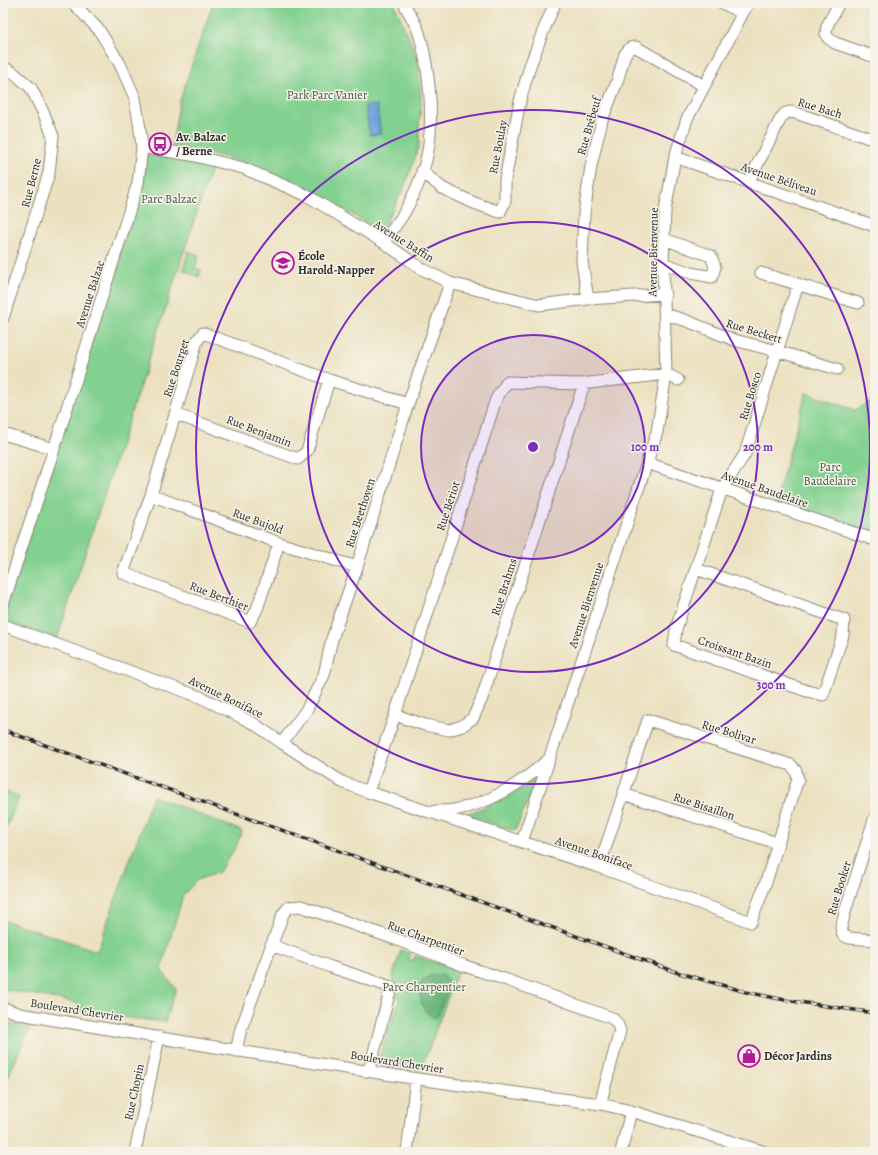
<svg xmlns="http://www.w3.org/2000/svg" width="878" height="1155" font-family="Alegreya,serif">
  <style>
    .green { fill: #83d190; stroke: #577e5e }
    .forest { fill: #6ab37a; stroke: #4a6f52 }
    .water { fill: #6fa3db; stroke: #4d6783 }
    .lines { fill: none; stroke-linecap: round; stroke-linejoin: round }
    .minor-casing { stroke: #8b8676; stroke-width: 13 }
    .minor { stroke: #fff; stroke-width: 11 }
    .rail-casing { stroke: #2b2b2b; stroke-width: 3.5 }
    .rail { stroke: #f7f3e8; stroke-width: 2; stroke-dasharray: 6; stroke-linecap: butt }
    .ring { fill: none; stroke: #7b2cbf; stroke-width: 2 }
    .labels { text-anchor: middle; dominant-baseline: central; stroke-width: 3; stroke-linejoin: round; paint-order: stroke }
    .park-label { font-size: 12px; fill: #415444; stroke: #f7f3e8 }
    .street-label { font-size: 12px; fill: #2b2b2b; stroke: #f7f3e8 }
    .poi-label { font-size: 12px; font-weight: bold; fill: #2b2b2b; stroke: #f7f3e8; text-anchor: start }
    .centre { fill: #7b2cbf; stroke: #f7f3e8; stroke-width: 2 }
    .ring-label { font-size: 12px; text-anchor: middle; font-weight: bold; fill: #7b2cbf; stroke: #f7f3e8; stroke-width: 3; stroke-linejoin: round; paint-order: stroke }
  </style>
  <rect width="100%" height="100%" fill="#f7f3e8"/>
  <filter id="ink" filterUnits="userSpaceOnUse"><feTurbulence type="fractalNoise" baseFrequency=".025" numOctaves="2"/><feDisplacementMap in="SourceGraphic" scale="8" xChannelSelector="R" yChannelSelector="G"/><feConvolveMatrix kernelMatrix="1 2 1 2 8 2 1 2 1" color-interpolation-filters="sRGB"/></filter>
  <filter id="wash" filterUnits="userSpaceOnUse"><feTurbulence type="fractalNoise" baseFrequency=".012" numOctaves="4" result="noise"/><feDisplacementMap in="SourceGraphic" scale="16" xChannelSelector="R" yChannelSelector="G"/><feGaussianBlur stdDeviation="0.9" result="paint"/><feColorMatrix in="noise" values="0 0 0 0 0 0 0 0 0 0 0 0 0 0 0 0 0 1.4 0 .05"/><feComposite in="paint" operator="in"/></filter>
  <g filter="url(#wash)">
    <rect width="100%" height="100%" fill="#ebe1c0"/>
    <path class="green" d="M213 3H394L418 60 420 82 421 105 419 125V144L412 167 403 190 381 231 293 181 266 173 238 161 210 153 172 146 179 103Z
      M147 154 212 166 57 639 3 621V618L143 181Z
      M188 251 199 255 195 268 201 270 199 277 183 270Z
      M806 393 855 410 875 399V535L775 504Z
      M538 777 515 831 465 815 505 799 520 790Z
      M3 790 19 797 3 836Z
      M153 796 242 831 236 847 219 872 197 880 183 895 161 970 176 989 165 1022 76 1012 78 1003 3 989V920L97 951Z
      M401 950 411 954 409 959 413 961 415 956 458 970 421 1070 377 1063 400 999 395 995 393 975Z
      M3 1023 30 1027 3 1089Z"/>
    <path class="forest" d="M441 974 448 982V988L438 1016 436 1018C420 1013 418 994 422 980L431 975Z"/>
    <path class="water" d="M377 105 381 134 370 135 365 106Z"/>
  </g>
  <g filter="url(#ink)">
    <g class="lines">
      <g class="minor-casing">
        <path id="minor" d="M722 3 742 13
          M839 3 827 26 826 33 828 38 835 43 875 57
          M3 67 14 73 31 88 44 114 53 136 49 173 3 318
          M142 147 191 155 243 168 306 195 383 242 422 269 450 283 539 305 588 299 665 294
          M675 157 875 226
          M422 171 442 188 474 203 500 212 505 201V180L520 101 530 66 542 34 555 3
          M749 183 753 173 781 118C785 112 790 111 796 113L875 140
          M383 242C390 233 398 223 404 213 416 192 426 168 429 144 433 110 429 66 419 33 416 23 408 13 404 3
          M663 263 691 273 712 277 715 267 711 256 664 239
          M761 273 858 303
          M588 299 582 262 584 214 591 166 602 120 617 82 625 54 630 48 636 47 704 86
          M665 314 687 321 734 340 777 351 837 369
          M175 414 298 459 307 451 329 380
          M3 434 54 449
          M647 463 875 540
          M151 495 279 543 357 567
          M279 543 257 609 250 622 123 573 151 495 197 341 203 333 329 380 408 404
          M696 569 844 620 843 635 823 695 807 691 674 645 676 629 722 489 745 454 798 284
          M3 604 54 449 138 183 142 147 140 129 135 98 120 64 99 30 73 3
          M3 625 200 697 253 723 282 743 342 782 368 792 599 867 751 922 766 882 798 779 796 771 791 765 648 720 599 867
          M395 715 425 725 449 730 462 726 473 718 482 698 584 384
          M282 743 307 709 324 675 332 639 357 567 408 404 450 283
          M368 792 395 715 496 399 507 382 581 384 666 374 678 380
          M623 794 777 843
          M435 811C441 811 448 811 454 810 491 803 520 784 548 760
          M875 817 846 908 841 928 843 935 849 938 875 940
          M522 842 657 432 666 374 663 263 665 211 675 157 687 119 748 3
          M271 945 331 967 391 987 369 1071
          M3 1008 20 1014C213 1047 407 1080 601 1104L631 1111 765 1152
          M236 1051 241 1029 283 914 289 907 301 906 398 940 465 966 507 980 612 1018 617 1023 620 1031 603 1093 601 1104
          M135 1152 159 1037
          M407 1152 416 1079
          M621 1152 631 1111"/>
      </g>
      <use href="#minor" class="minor"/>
      <g class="rail-casing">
        <path id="rail" d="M3 730 676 972 746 992 785 1000 875 1013"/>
      </g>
      <use href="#rail" class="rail"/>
    </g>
  </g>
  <circle cx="533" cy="447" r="112" fill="#7b2cbf" fill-opacity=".12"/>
  <g class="ring">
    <circle cx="533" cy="447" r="112"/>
    <circle cx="533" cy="447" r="225"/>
    <circle cx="533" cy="447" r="337"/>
  </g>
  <defs>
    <g id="bus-ring" transform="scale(1.15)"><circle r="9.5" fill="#f7f3e8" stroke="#b5179e" stroke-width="1.5"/><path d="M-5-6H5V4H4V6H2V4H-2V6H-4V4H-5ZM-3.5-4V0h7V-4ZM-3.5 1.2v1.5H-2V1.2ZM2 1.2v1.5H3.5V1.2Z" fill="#b5179e"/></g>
    <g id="school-ring" transform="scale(1.15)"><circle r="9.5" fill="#f7f3e8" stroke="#b5179e" stroke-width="1.5"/><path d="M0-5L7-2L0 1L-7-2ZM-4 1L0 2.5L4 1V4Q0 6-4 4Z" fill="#b5179e"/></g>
    <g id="shop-ring" transform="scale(1.15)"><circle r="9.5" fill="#f7f3e8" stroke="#b5179e" stroke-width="1.5"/><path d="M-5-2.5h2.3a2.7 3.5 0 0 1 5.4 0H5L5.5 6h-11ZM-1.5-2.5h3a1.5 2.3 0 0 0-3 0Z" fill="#b5179e"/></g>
  </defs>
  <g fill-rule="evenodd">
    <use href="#bus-ring" x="160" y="144"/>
    <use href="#school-ring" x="283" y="263"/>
    <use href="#shop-ring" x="749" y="1056"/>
  </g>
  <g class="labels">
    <g class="park-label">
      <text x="327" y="95">Park Parc Vanier</text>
      <text x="169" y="199">Parc Balzac</text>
      <text x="830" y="467">Parc<tspan x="830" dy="14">Baudelaire</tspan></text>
      <text x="424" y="987">Parc Charpentier</text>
    </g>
    <g class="street-label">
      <text transform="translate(820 108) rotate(17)">Rue Bach</text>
      <text transform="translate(589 126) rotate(-74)">Rue Brébeuf</text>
      <text transform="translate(498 147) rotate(-79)">Rue Boulay</text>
      <text transform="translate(779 179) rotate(19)">Avenue Béliveau</text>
      <text transform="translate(31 183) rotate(-76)">Rue Berne</text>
      <text transform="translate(404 241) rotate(32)">Avenue Baffin</text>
      <text transform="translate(653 252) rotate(-89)">Avenue Bienvenue</text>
      <text transform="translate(90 294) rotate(-72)">Avenue Balzac</text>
      <text transform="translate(754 331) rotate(17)">Rue Beckett</text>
      <text transform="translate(176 368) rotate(-72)">Rue Bourget</text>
      <text transform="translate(750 396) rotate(-73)">Rue Bosco</text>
      <text transform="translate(259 431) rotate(21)">Rue Benjamin</text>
      <text transform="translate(765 489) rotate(19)">Avenue Baudelaire</text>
      <text transform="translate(448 506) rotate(-72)">Rue Bériot</text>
      <text transform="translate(360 513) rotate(-72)">Rue Beethoven</text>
      <text transform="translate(258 521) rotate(20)">Rue Bujold</text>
      <text transform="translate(504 587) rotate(-72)">Rue Brahms</text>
      <text transform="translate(219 596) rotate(21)">Rue Berthier</text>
      <text transform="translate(586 605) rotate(-72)">Avenue Bienvenue</text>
      <text transform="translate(735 652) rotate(19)">Croissant Bazin</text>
      <text transform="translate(226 697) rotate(26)">Avenue Boniface</text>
      <text transform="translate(729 732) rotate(17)">Rue Bolivar</text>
      <text transform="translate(704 806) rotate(18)">Rue Bisaillon</text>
      <text transform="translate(594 853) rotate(19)">Avenue Boniface</text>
      <text transform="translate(839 888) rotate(-73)">Rue Booker</text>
      <text transform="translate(426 938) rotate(20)">Rue Charpentier</text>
      <text transform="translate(77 1010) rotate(9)">Boulevard Chevrier</text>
      <text transform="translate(397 1062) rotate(9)">Boulevard Chevrier</text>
      <text transform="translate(134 1092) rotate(-78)">Rue Chopin</text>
    </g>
    <g class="poi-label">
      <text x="176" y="137">Av. Balzac<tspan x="176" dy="14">/ Berne</tspan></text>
      <text x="298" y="256">École<tspan x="298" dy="14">Harold-Napper</tspan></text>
      <text x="764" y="1056">Décor Jardins</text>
    </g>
  </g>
  <circle cx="533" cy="447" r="6" class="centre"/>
  <g class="ring-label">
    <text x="645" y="451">100 m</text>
    <text x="758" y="451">200 m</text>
    <text x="771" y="689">300 m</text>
  </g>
  <rect width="878" height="1155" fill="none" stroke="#f7f3e8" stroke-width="16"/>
</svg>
